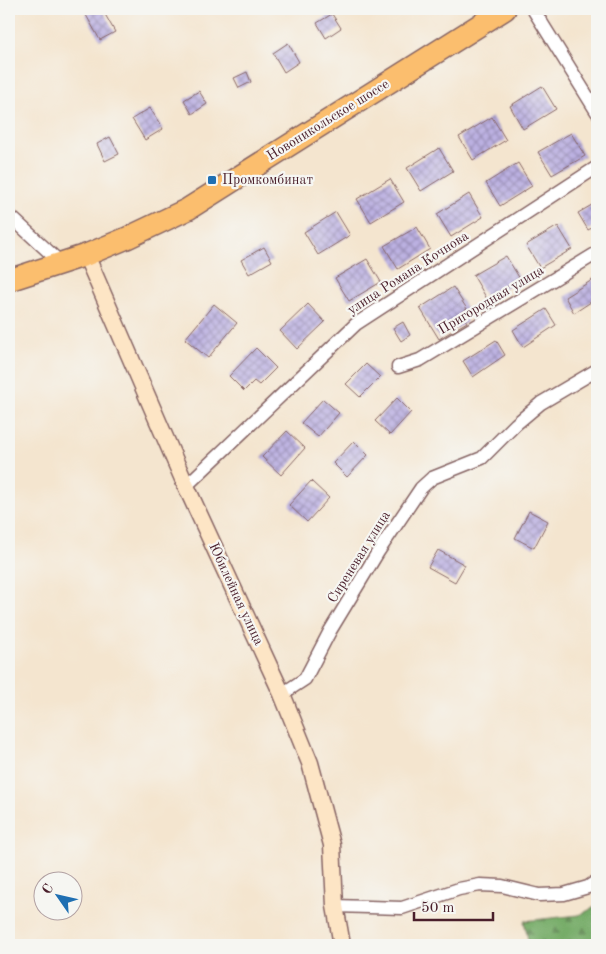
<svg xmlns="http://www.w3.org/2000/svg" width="606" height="954" font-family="'Old Standard TT',serif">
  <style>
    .forest { fill: url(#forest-firs); stroke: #60664a }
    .building { fill: url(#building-cross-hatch) }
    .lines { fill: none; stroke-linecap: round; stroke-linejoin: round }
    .street-casing { stroke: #866464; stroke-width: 15 }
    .secondary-casing { stroke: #866464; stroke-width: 19 }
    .highway-casing { stroke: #866464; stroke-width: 24 }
    .street { stroke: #fff; stroke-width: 12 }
    .secondary { stroke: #fde5c5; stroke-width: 16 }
    .highway { stroke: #fbbe6e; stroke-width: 21 }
    .poi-dot { fill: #1f6fb2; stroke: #f6f6f2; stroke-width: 2 }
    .labels { text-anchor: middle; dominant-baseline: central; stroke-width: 4.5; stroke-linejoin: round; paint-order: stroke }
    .street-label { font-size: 14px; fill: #4a1f2b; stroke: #f6f6f2 }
    .poi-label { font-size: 14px; fill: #4a1f2b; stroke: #f6f6f2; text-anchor: start }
  </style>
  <defs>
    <pattern id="forest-firs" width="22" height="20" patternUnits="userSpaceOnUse" patternTransform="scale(1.25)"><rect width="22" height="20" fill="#76ac68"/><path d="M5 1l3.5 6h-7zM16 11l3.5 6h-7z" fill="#638b56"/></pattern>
    <pattern id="building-cross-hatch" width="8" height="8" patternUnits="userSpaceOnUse" patternTransform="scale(1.25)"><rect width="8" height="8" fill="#bbb0e1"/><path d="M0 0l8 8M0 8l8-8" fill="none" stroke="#9a8fb7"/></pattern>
  </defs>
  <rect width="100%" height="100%" fill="#f6f6f2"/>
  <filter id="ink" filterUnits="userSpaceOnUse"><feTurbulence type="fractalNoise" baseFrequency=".02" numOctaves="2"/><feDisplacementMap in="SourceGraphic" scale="10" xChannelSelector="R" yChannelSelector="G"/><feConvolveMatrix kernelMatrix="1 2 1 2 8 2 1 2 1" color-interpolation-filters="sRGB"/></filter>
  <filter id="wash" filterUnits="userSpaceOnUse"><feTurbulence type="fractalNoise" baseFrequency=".0096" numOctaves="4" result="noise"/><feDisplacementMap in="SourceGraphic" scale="20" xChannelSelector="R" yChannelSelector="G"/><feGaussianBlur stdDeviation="1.12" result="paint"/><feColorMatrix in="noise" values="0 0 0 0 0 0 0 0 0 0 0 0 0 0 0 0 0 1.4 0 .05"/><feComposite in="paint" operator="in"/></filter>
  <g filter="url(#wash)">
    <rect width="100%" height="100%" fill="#f4e5cf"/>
    <path class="forest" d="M597 906V945H528L529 944 524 921 579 915Z"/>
    <g id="blocks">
      <path class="building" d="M97 9H102L115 32 100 40 86 15Z
        M332 14 341 28 326 38 317 23Z
        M288 43 299 62 284 72 273 53Z
        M247 72 251 82 239 88 234 78Z
        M542 86 556 109 523 129 510 106Z
        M199 91 207 104 192 114 184 100Z
        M150 108 163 129 145 140 132 119Z
        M492 117 506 140 473 160 459 137Z
        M571 133 585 156 552 175 538 152Z
        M110 137 119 154 105 161 97 144Z
        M439 148 453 171 421 191 407 168Z
        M518 163 532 186 500 206 486 183Z
        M390 179 404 202 371 222 357 199Z
        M469 194 483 217 451 237 437 214Z
        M597 202V225L588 230 578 213Z
        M336 212 350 235 318 255 304 232Z
        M558 226 572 249 540 268 526 245Z
        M417 227 430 249 398 269 384 246Z
        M264 247 272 261 249 274 241 260Z
        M506 256 520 279 487 299 473 275Z
        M367 259 381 282 349 301 335 278Z
        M597 277V298L574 313 565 297Z
        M453 287 467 309 461 313 467 322 439 339 420 308Z
        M214 304 237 323 208 358 185 339Z
        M308 304 325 322 297 349 280 331Z
        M546 309 556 325 523 347 513 330Z
        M403 322 410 335 401 341 393 328Z
        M496 340 505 355 473 377 463 361Z
        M256 348 276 368 259 385 254 381 244 391 229 376Z
        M366 364 380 377 360 397 346 384Z
        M397 398 411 412 390 435 375 421Z
        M323 399 339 413 318 437 301 423Z
        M287 431 305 448 281 475 262 457Z
        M354 441 368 455 347 477 333 463Z
        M311 481 329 498 307 522 289 505Z
        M529 511 548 521 534 548 515 538Z
        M438 550 465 565 455 582 428 567Z"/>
    </g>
  </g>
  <g filter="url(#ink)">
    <use href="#blocks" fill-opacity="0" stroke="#866464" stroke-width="1"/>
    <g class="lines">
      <g class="street-casing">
        <path id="street" d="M533 9 597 112
          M9 215 62 264
          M398 367 420 360 597 253
          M186 486 356 324 597 167
          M282 694 305 679 330 631 378 552 421 488 432 478 482 458 516 424 541 403 597 370
          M335 906 402 908 459 889 480 885 502 886 539 895 564 894 588 887 597 881"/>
      </g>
      <g class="secondary-casing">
        <path id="secondary" d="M86 255 186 486 282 694 310 763 332 845 335 906 342 945"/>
      </g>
      <g class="highway-casing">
        <path id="highway" d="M9 280 86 255 127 238 188 209 505 9"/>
      </g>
      <use href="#street" class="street"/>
      <use href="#secondary" class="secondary"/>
      <use href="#highway" class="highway"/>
    </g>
  </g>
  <rect class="poi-dot" x="207" y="175" width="10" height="10" rx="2.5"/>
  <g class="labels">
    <g class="street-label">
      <text transform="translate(328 120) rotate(-32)">Новоникольское шоссе</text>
      <text transform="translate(408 273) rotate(-33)">улица Романа Кочнова</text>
      <text transform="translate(491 300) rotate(-31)">Пригородная улица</text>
      <text transform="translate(359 557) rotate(-58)">Сиреневая улица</text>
      <text transform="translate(236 594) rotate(65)">Юбилейная улица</text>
    </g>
    <g class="poi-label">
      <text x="222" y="180">Промкомбинат</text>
    </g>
  </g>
  <rect width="606" height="954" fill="none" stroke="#f6f6f2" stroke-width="30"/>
  <g transform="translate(58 896) rotate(304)"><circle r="24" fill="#f6f6f2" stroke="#b1a0a2"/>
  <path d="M0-4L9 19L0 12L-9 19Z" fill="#1f6fb2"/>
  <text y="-8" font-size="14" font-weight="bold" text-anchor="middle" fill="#4a1f2b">С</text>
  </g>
  <path d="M414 912v8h79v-8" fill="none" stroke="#4a1f2b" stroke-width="2.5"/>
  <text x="421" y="912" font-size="15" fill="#4a1f2b" stroke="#f6f6f2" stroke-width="4" paint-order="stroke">50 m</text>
</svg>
